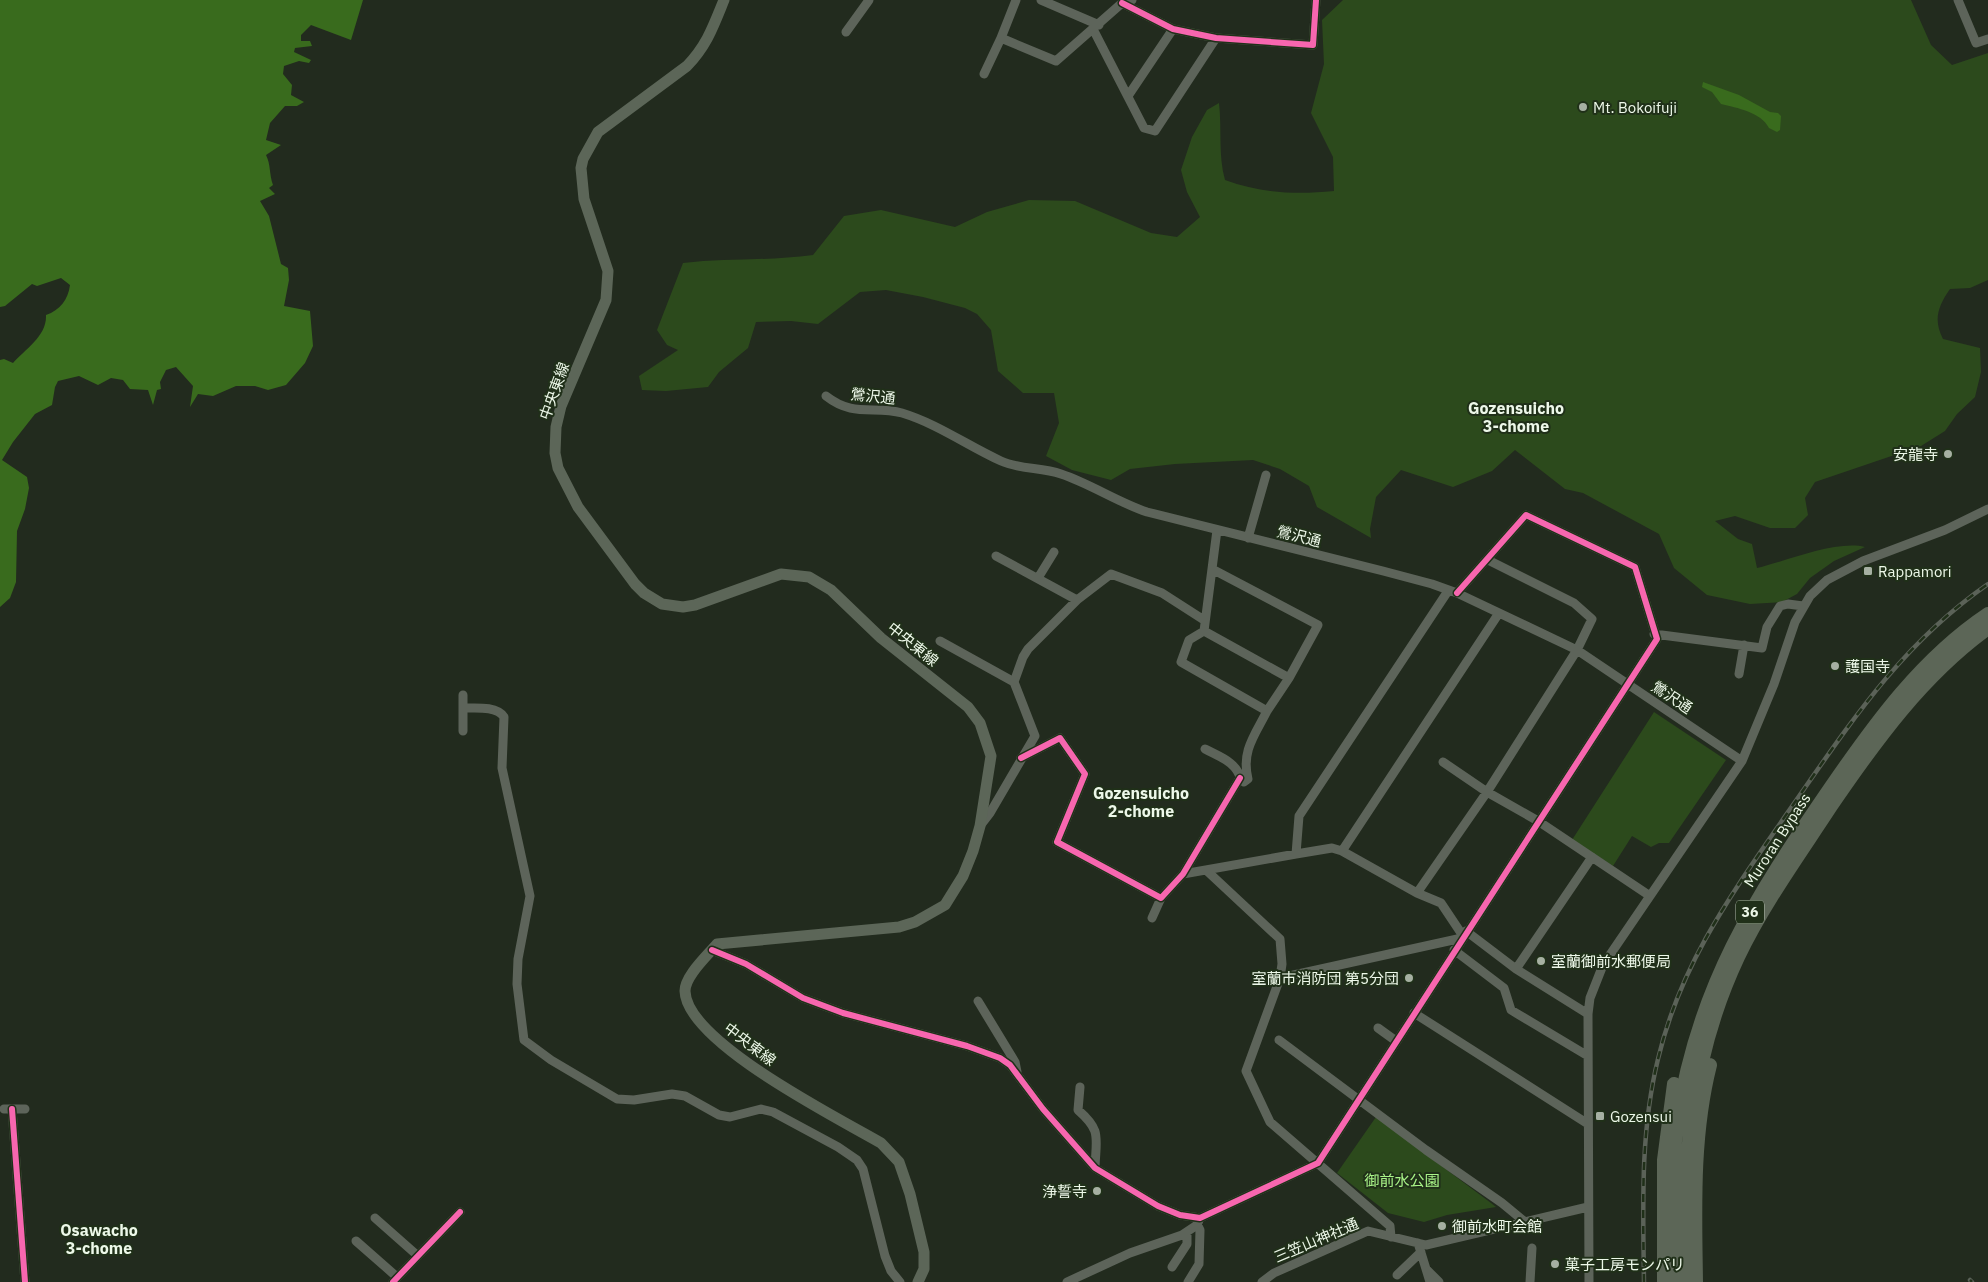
<svg xmlns="http://www.w3.org/2000/svg" width="1988" height="1282" font-family="'IBM Plex Sans','Noto Sans JP',sans-serif">
  <style>
    .green { fill: #2c4a1c }
    .water { fill: #396b1d }
    .lines { fill: none; stroke-linecap: round; stroke-linejoin: round }
    .minor { stroke: #5d645a; stroke-width: 9 }
    .major { stroke: #5c6658; stroke-width: 11 }
    .highway { stroke: #5c6657; stroke-width: 14 }
    .rail-casing { stroke: #5b6258; stroke-width: 4.5 }
    .rail { stroke: #203019; stroke-width: 2.5; stroke-dasharray: 8; stroke-linecap: butt }
    .cycleway-casing { stroke: #203019; stroke-width: 9 }
    .cycleway { stroke: #f766af; stroke-width: 6 }
    .poi-dot { fill: #a6b0a2; stroke: #203019; stroke-width: 2 }
    .labels { text-anchor: middle; dominant-baseline: central; stroke-width: 4; stroke-linejoin: round; paint-order: stroke }
    .shield { fill: #203019; stroke: #b0bcab; stroke-width: 1 }
    .shield-label { font-size: 14px; font-weight: bold; fill: #edf8e9 }
    .poi-label { font-size: 15px; fill: #edf8e9; stroke: #203019; text-anchor: start }
    .street-label { font-size: 15px; fill: #edf8e9; stroke: #203019 }
    .park-label { font-size: 15px; fill: #a9f488; stroke: #203019 }
    .neighbourhood-label { font-size: 16px; font-weight: bold; fill: #edf8e9; stroke: #203019 }
  </style>
  <rect width="100%" height="100%" fill="#222b1e"/>
  <path class="green" d="M1343 0H1911L1931 45 1952 65 1988 53V280L1970 288 1950 289C1938 306 1933 320 1943 339L1980 348 1981 372 1975 397 1957 414 1945 431 1921 446 1815 482 1805 498 1808 515 1795 528H1770L1735 516 1715 521 1738 539 1752 544 1757 568C1787 561 1836 540 1865 547L1834 561 1810 578 1797 594 1782 602 1750 604 1707 595 1674 568 1659 534 1583 493 1565 489 1515 450 1492 471 1453 487 1401 470 1376 497 1370 529 1371 538 1317 507 1309 486 1280 469 1253 460 1175 464 1130 469 1111 480 1072 470 1046 456 1059 423 1054 393H1023L998 371 991 330 977 314 965 308 923 297 886 290 860 292 818 324 791 321 756 322 748 348 719 372 708 387 666 391 642 390 639 376 678 350 667 345 657 330 683 263C726 258 769 261 813 255L844 216 881 210 955 227 987 212 1029 200 1075 201 1151 233 1177 237 1200 217 1187 192 1181 170 1192 137 1207 110 1219 103C1222 129 1218 155 1225 180 1261 193 1295 195 1334 191L1333 157 1311 113 1324 64 1322 20Z
    M1654 712 1726 760 1669 843H1659L1651 847 1632 836 1613 866 1572 840Z
    M1376 1117 1491 1203 1496 1207 1447 1215 1424 1222 1388 1213 1337 1173Z"/>
  <path class="water" d="M0 0H363L351 40 311 25 301 35V41H310L312 46 295 48 294 52 311 60 309 63 299 61 284 66 283 74 292 85 291 95 304 102 297 106H285L270 123 266 140 281 145 266 155C271 165 269 174 273 185L269 188 275 194 260 201 269 216 281 264 288 268 289 280 284 306 310 311 313 346 305 363 286 385 268 390 255 386H236L213 396 198 394 190 407 193 386 176 367 166 370 160 382 161 389 157 390 153 405 148 390 130 389 123 380 111 378 98 385 79 376 58 381 55 387 52 405 35 414 13 442 2 460 27 477 29 488 25 509 17 531 16 582 10 598 0 607V360L4 359 13 363C25 349 47 336 46 315 60 310 68 300 70 285L61 278 37 286 32 284 5 306 0 307Z
    M1703 82 1739 95 1770 112 1778 113 1781 116 1780 130 1777 132 1769 128C1761 112 1737 108 1721 104L1712 92 1702 87Z"/>
  <g class="lines">
    <path class="minor" d="M1016 0 1001 38 1056 61 1122 3 1132 0
      M1041 0 1099 25
      M1958 0 1976 43 1988 39
      M1122 3 1173 29 1216 38 1313 45 1316 0
      M1093 29 1144 128 1155 131 1216 38
      M846 32 869 0
      M984 74 1001 38
      M1128 96 1173 29
      M826 396C854 418 874 405 902 413 938 424 968 446 1001 461 1021 470 1041 467 1061 474 1091 484 1117 502 1147 512L1383 571 1432 584 1457 593 1577 650 1742 761
      M1217 530 1204 631 1289 678
      M1248 538 1266 475
      M996 556 1077 600
      M1038 578 1054 552
      M1204 631 1189 640 1181 662 1267 711 1289 678 1318 625 1212 569
      M1654 634 1762 648 1767 627 1780 606 1788 604 1803 606
      M940 641 1014 682 1035 736 990 813 980 826
      M1739 674 1744 645
      M1014 682 1023 657 1028 649 1077 600 1111 574 1162 593 1204 620
      M465 708C476 708 497 706 504 717L502 768 530 896 518 959 517 984 524 1040 551 1060 617 1099 634 1100 672 1094 685 1096 719 1115 730 1117 761 1109 773 1112 838 1147 857 1160 863 1169 885 1256 891 1271 900 1282
      M463 731V695
      M1205 749C1220 757 1237 762 1241 780L1244 782 1248 779C1241 751 1255 735 1267 711
      M1021 758 1060 738 1085 774 1057 842 1161 898 1183 874 1240 778
      M1443 762 1487 792 1538 821 1650 896
      M1342 851 1499 613
      M1296 854 1332 848 1342 851 1417 893 1441 903 1463 936
      M1206 870 1280 939 1282 964 1280 978 1246 1071 1270 1122 1390 1226 1391 1237
      M1183 874 1296 854 1299 816 1448 591
      M1417 893 1487 792 1577 650 1592 619 1574 603 1488 560
      M1152 918 1161 898
      M1466 931 1516 969 1588 1014
      M712 950 746 964 803 998 843 1013 967 1046 1000 1058 1010 1065 1043 1109 1095 1168 1158 1206 1180 1215 1200 1218 1318 1163 1657 639 1635 567 1526 515 1457 593
      M1454 950 1504 988 1511 1010 1588 1056
      M1516 969 1592 857
      M1280 978 1462 938
      M978 1001 1015 1062 1017 1072
      M1414 1013 1588 1124
      M1378 1028 1396 1041
      M1279 1040 1426 1150 1502 1203 1525 1222
      M1080 1087 1078 1110C1102 1131 1096 1137 1095 1168
      M4 1109H25
      M12 1109 25 1282
      M375 1218 418 1256
      M356 1241 397 1277
      M1418 1243 1430 1282
      M1172 1267 1187 1244V1233
      M1426 1269 1439 1282
      M1397 1275 1421 1252
      M393 1282 460 1212
      M1067 1282 1130 1253 1182 1235 1197 1225 1200 1218
      M1188 1282 1199 1264 1200 1230 1197 1224
      M1262 1282 1274 1273 1368 1231 1426 1245 1588 1207
      M1530 1282 1532 1248
      M1589 1282 1588 1014 1590 998 1603 965 1742 761 1774 684 1795 622 1810 596 1827 580 1863 561 1945 530 1988 509"/>
    <path class="major" d="M724 0C713 27 707 45 687 66L598 132 583 159 581 168 584 199 608 271 606 300 561 406 556 427 555 453 558 468 578 507 635 584 644 593 662 604 683 607 695 605 781 574 809 577 831 590 881 638 968 707 980 723 991 756 980 826 973 851 963 876 945 905 915 922 899 927 717 944C707 956 685 976 685 991 686 1042 840 1119 881 1143L899 1162 910 1194 924 1252V1269L918 1282"/>
    <path class="highway" d="M1664 1282V1160L1674 1084
      M1674 1282C1673 1230 1670 1175 1677 1124 1697 987 1754 899 1831 787 1875 723 1922 658 1988 614
      M1685 1282C1683 1167 1688 1063 1738 957 1764 903 1799 855 1831 806 1876 740 1923 675 1988 628
      M1696 1282C1695 1210 1692 1136 1710 1065"/>
    <g class="rail-casing">
      <path id="rail" d="M1970 1280 1972 1282
        M1644 1282C1643 1207 1640 1132 1658 1059 1681 962 1733 892 1788 812 1849 725 1900 645 1988 584"/>
    </g>
    <use href="#rail" class="rail"/>
    <g class="cycleway-casing">
      <path id="cycleway" d="M1122 3 1173 29 1216 38 1313 45 1316 0
        M1021 758 1060 738 1085 774 1057 842 1161 898 1183 874 1240 778
        M712 950 746 964 803 998 843 1013 967 1046 1000 1058 1010 1065 1043 1109 1095 1168 1158 1206 1180 1215 1200 1218 1318 1163 1657 639 1635 567 1526 515 1457 593
        M12 1109 25 1282
        M393 1282 460 1212"/>
    </g>
    <use href="#cycleway" class="cycleway"/>
  </g>
  <g class="poi-dot">
    <circle cx="1583" cy="107" r="5"/>
    <circle cx="1948" cy="454" r="5"/>
    <rect x="1863" y="566" width="10" height="10" rx="2.5"/>
    <circle cx="1835" cy="666" r="5"/>
    <circle cx="1541" cy="961" r="5"/>
    <circle cx="1409" cy="978" r="5"/>
    <rect x="1595" y="1111" width="10" height="10" rx="2.5"/>
    <circle cx="1097" cy="1191" r="5"/>
    <circle cx="1442" cy="1226" r="5"/>
    <circle cx="1555" cy="1264" r="5"/>
  </g>
  <g class="labels">
    <rect class="shield" x="1736" y="900.5" width="28" height="23" rx="4"/>
    <g class="shield-label">
      <text x="1750" y="912">36</text>
    </g>
    <g class="poi-label">
      <text x="1593" y="107">Mt. Bokoifuji</text>
      <text x="1938" y="454" text-anchor="end">安龍寺</text>
      <text x="1878" y="571">Rappamori</text>
      <text x="1845" y="666">護国寺</text>
      <text x="1551" y="961">室蘭御前水郵便局</text>
      <text x="1399" y="978" text-anchor="end">室蘭市消防団 第5分団</text>
      <text x="1610" y="1116">Gozensui</text>
      <text x="1087" y="1191" text-anchor="end">浄誓寺</text>
      <text x="1452" y="1226">御前水町会館</text>
      <text x="1565" y="1264">菓子工房モンパリ</text>
    </g>
    <g class="street-label">
      <text transform="translate(554 391) rotate(-70)">中央東線</text>
      <text transform="translate(873 396) rotate(6)">鶯沢通</text>
      <text transform="translate(1299 536) rotate(14)">鶯沢通</text>
      <text transform="translate(913 644) rotate(39)">中央東線</text>
      <text transform="translate(1672 697) rotate(34)">鶯沢通</text>
      <text transform="translate(1777 840) rotate(-57)">Muroran Bypass</text>
      <text transform="translate(750 1044) rotate(37)">中央東線</text>
      <text transform="translate(1316 1240) rotate(-23)">三笠山神社通</text>
    </g>
    <g class="park-label">
      <text x="1402" y="1180">御前水公園</text>
    </g>
    <g class="neighbourhood-label">
      <text x="1516" y="408">Gozensuicho<tspan x="1516" dy="18">3-chome</tspan></text>
      <text x="1141" y="793">Gozensuicho<tspan x="1141" dy="18">2-chome</tspan></text>
      <text x="99" y="1230">Osawacho<tspan x="99" dy="18">3-chome</tspan></text>
    </g>
  </g>
</svg>
